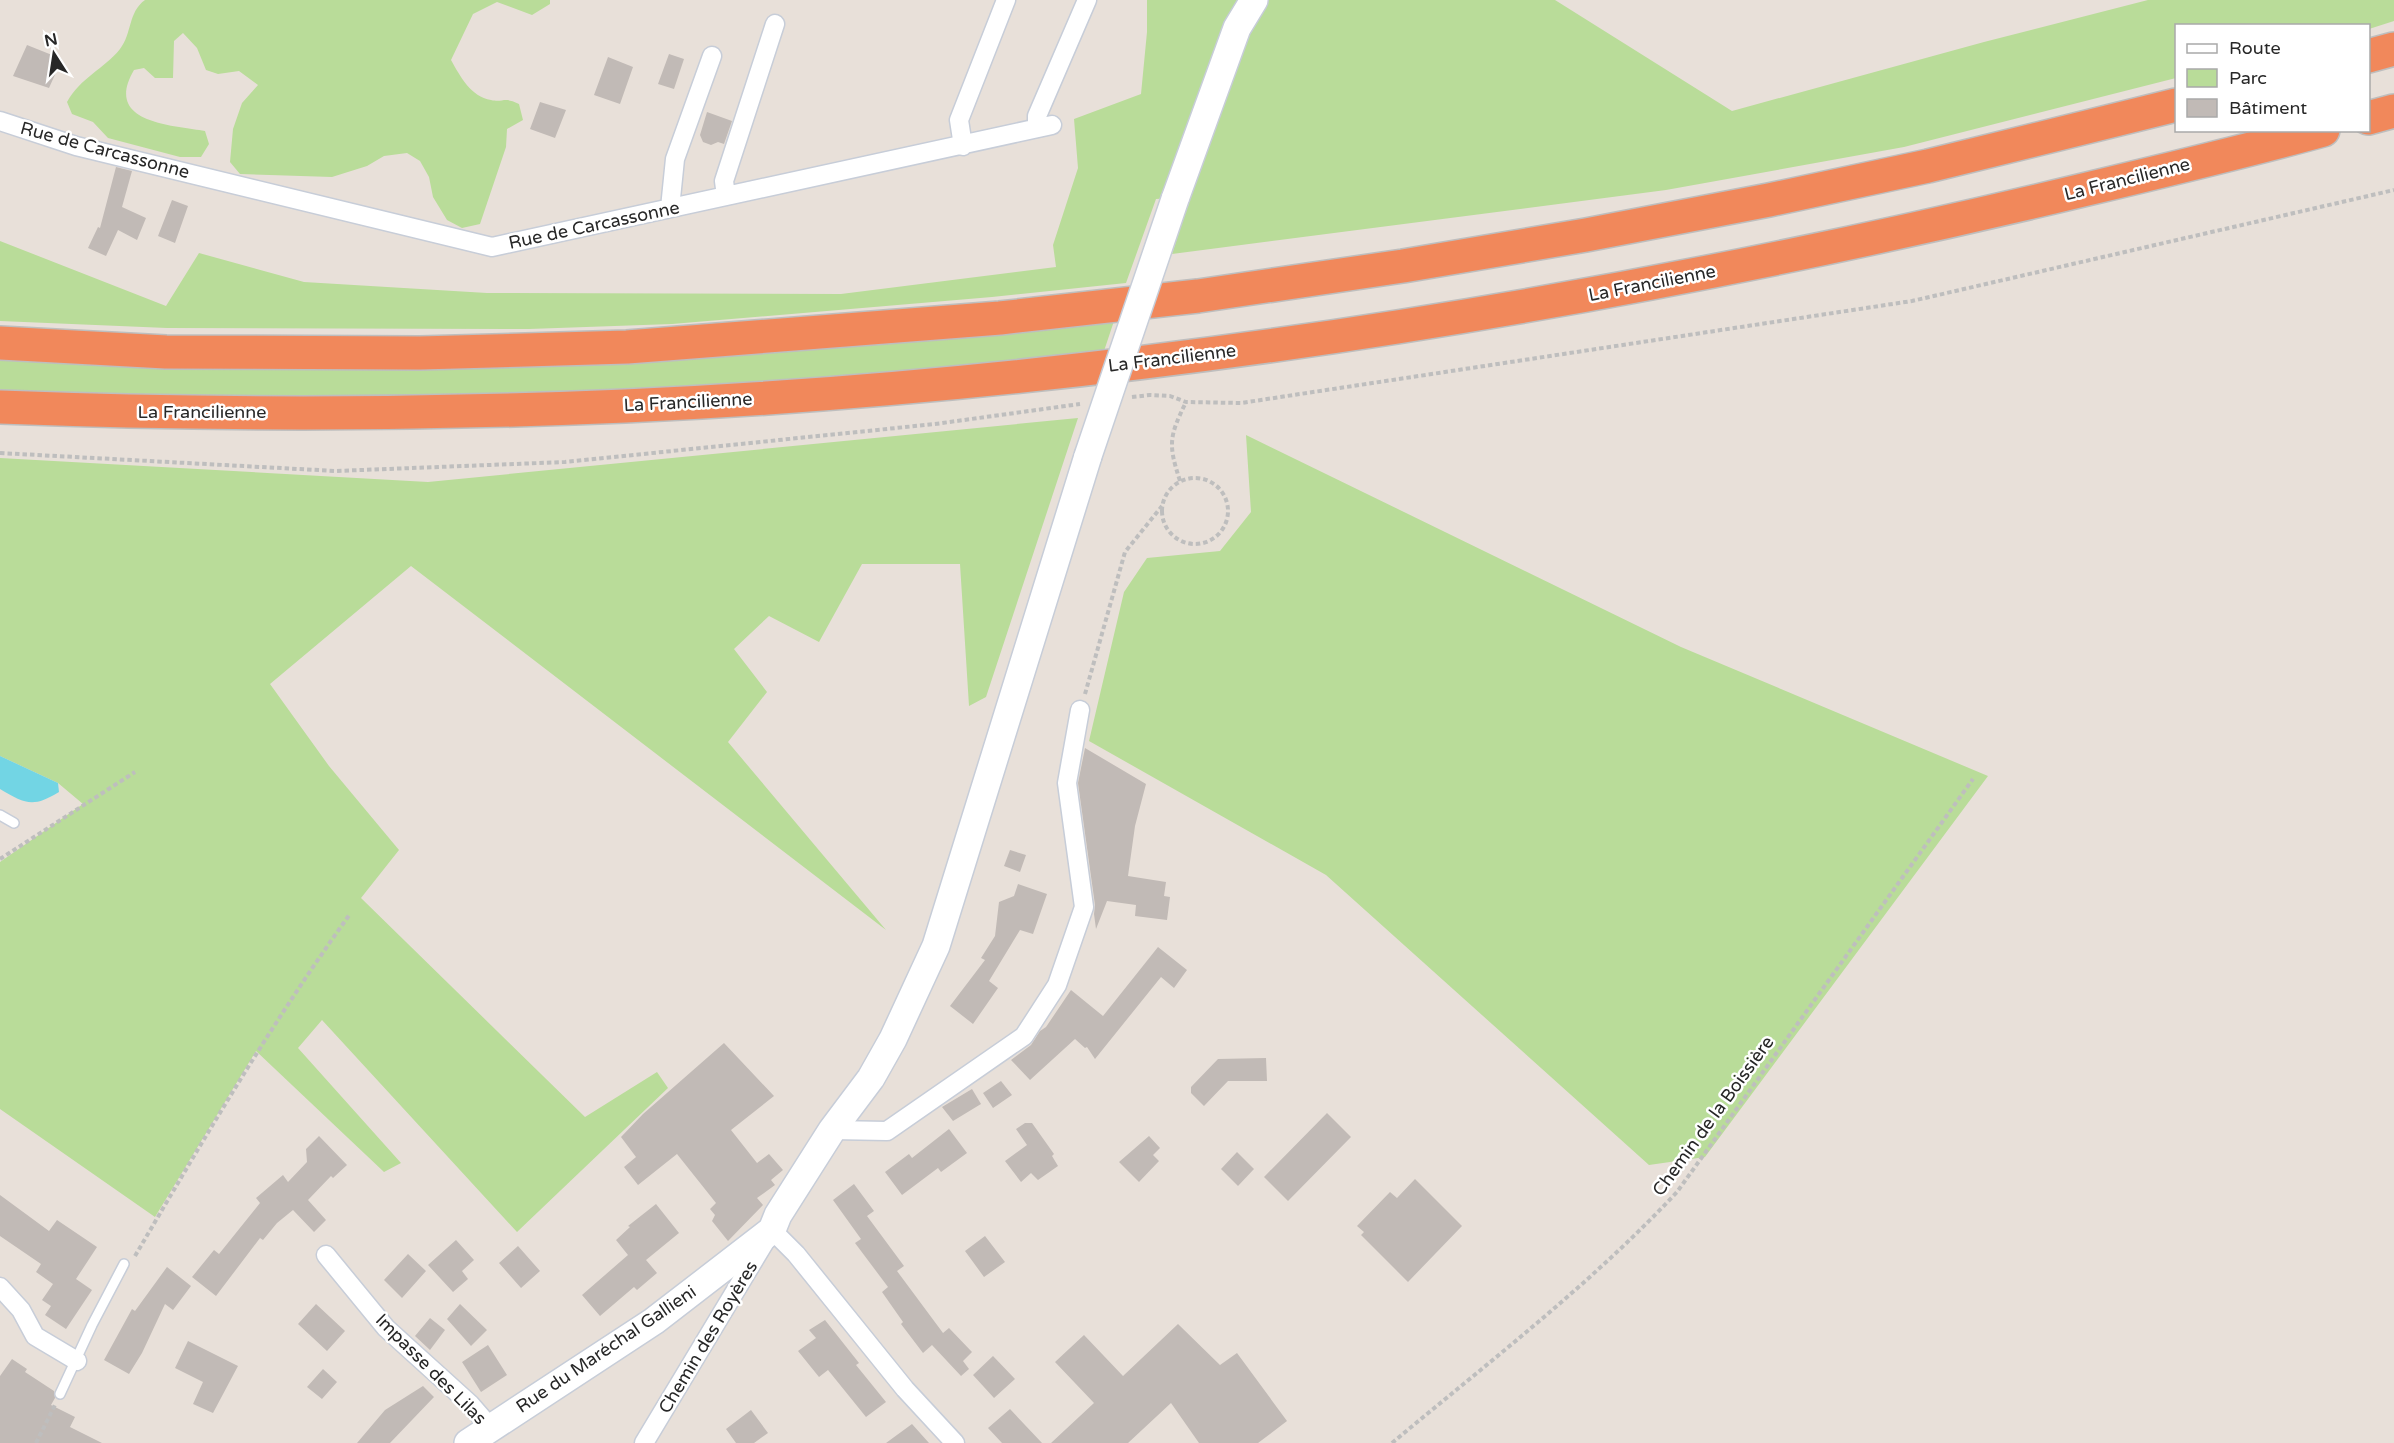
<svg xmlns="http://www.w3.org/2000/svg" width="2394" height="1443" font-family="'Varela Round',sans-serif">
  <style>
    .green { fill: #b9dc99 }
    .water { fill: #72d5e4 }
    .building { fill: #c1bab6 }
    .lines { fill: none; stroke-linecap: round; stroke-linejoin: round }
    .lane-casing { stroke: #c7cdd8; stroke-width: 12 }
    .street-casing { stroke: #c7cdd8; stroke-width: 21 }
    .secondary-casing { stroke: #c7cdd8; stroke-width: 30 }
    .highway-casing { stroke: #bebebe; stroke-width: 36 }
    .path { stroke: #bebebe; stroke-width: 4; stroke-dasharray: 4.5 3; stroke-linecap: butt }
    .lane { stroke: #fff; stroke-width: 9 }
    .street { stroke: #fff; stroke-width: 18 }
    .secondary { stroke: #fff; stroke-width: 27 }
    .highway { stroke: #f1885b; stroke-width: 33 }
    .secondary-bridge-casing { stroke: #c7cdd8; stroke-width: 30; stroke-linecap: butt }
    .secondary-bridge { stroke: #fff; stroke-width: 27 }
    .labels { text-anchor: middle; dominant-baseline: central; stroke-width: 5; stroke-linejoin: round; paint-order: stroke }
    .street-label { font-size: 18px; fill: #272727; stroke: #fff }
  </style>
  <rect width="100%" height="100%" fill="#e8e0d9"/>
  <path class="green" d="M145 0H550V4L532 15 497 2 473 14 451 60C460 76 471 97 491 100 504 103 503 96 519 104L523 120 507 129 506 147 480 224 462 228 447 220 433 197 429 177 420 161 407 153 384 156 367 166 332 177 240 174 230 162 233 129 242 103 258 85 239 71 218 74 206 70 197 48 183 33 174 41 173 78H155L144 68 134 70C103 123 171 125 205 131L209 144 201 157H180L108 138 93 122 72 114 67 102C80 78 104 69 120 49 132 34 128 12 145 0Z
    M1147 0H1555L1732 111 1984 42 2148 0H2394V21L2369 29 2368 26H2176V78L1904 147 1666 190 1172 254 1190 197 1156 199 1126 283 992 297 672 324 529 329 167 328 0 321V241L166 306 199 253 304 282 487 293 841 294 1056 267 1053 245 1078 168 1074 119 1141 94 1147 32Z
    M1115 318 1102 357 671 394 187 401 0 393V357Z
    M1078 418 986 697 969 706 960 564H862L819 642 769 616 734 649 767 692 728 742 886 930 411 566 270 684 329 766 399 850 361 898 585 1117 657 1072 668 1088 517 1232 322 1020 298 1048 401 1163 384 1172 256 1051 155 1217 0 1109V862L83 804 58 783 0 756V458L428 482Z
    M1246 435 1681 647 1988 776 1705 1157 1649 1165 1326 875 1089 741 1124 592 1147 558 1220 551 1251 512Z"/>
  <path class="water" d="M0 756 58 783 59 792C33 808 25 804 0 789Z"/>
  <path class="building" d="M27 45 62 59 49 88 13 76Z
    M669 54 684 59 674 89 658 84Z
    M608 57 633 67 620 104 594 95Z
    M540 102 566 110 555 138 530 129Z
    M707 112 732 121 724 144 718 142 711 145 703 142 700 135Z
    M116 167 132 171 122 207 146 218 137 240 118 230 106 256 88 248 98 227 100 228Z
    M172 200 188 206 175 243 158 236Z
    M1085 748 1146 784 1135 826 1128 876 1166 882 1164 896 1170 897 1167 920 1135 916 1136 905 1107 901 1096 929 1094 914 1095 905 1078 783Z
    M1010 850 1026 855 1020 872 1004 866Z
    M1018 884 1047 894 1033 934 1020 930 989 981 998 988 973 1024 950 1006 985 960 981 958 995 936 999 902 1014 896Z
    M1158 947 1187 970 1174 988 1161 977 1095 1059 1087 1047 1085 1048 1075 1039 1030 1080 1011 1060 1031 1045 1040 1031 1046 1027 1071 990 1103 1016Z
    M724 1043 774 1096 731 1130 757 1163 769 1154 783 1170 771 1180 775 1185 757 1198 763 1205 728 1241 712 1221 715 1215 710 1209 716 1203 677 1154 638 1185 624 1167 636 1157 621 1137 643 1114Z
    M1266 1058 1267 1081H1228L1204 1106 1191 1093V1087L1218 1059Z
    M1001 1081 1012 1095 993 1108 983 1093Z
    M972 1089 981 1104 953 1121 942 1107Z
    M1327 1113 1351 1137 1288 1201 1264 1177Z
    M1025 1123H1032L1054 1154 1052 1156 1058 1166 1038 1180 1031 1173 1021 1182 1005 1161 1027 1145 1016 1129Z
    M949 1129 967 1153 941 1172 938 1168 902 1195 885 1172 909 1154 912 1158Z
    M319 1136 347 1165 333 1178 331 1176 308 1200 326 1220 314 1232 293 1210 277 1223 263 1240 260 1238 216 1296 192 1277 214 1250 219 1254 260 1203 256 1198 283 1175 288 1182 307 1162 306 1149Z
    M1149 1136 1160 1148 1153 1155 1159 1161 1139 1182 1119 1162Z
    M1237 1152 1254 1169 1238 1186 1221 1169Z
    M1415 1179 1462 1226 1408 1282 1361 1235 1364 1232 1357 1226 1390 1192 1397 1198Z
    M854 1184 874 1211 867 1216 904 1266 897 1271 943 1333 949 1328 972 1352 963 1361 969 1369 961 1376 932 1345 923 1353 901 1324 903 1322 882 1292 888 1287 855 1243 861 1239 833 1200Z
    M0 1195 49 1231 57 1220 97 1247 76 1279 92 1290 66 1329 45 1315 51 1306 42 1300 53 1284 36 1272 41 1264 0 1236Z
    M656 1204 679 1233 646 1260 657 1273 637 1290 634 1287 600 1316 582 1295 628 1255 616 1240 630 1227 628 1226Z
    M985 1236 1005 1262 984 1277 965 1251Z
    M456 1240 474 1260 462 1271 468 1279 453 1292 428 1265Z
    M518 1246 540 1271 521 1288 499 1263Z
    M408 1254 426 1271 402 1298 384 1280Z
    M167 1267 191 1286 173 1310 165 1304 142 1353 129 1374 104 1360 132 1309 135 1311Z
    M316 1304 345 1331 327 1351 298 1324Z
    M460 1304 487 1330 471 1346 447 1319Z
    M430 1318 445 1330 430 1350 415 1336Z
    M825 1320 859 1363 856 1365 886 1402 866 1417 828 1370 819 1377 798 1351 816 1338 809 1330Z
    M1178 1324 1220 1365 1237 1353 1287 1421 1258 1443H1199L1171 1403 1128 1443H1051L1094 1403 1055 1362 1084 1335 1123 1376Z
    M188 1341 238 1366 213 1413 193 1404 203 1382 175 1368Z
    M488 1345 507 1375 481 1392 462 1362Z
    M993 1356 1015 1379 994 1398 973 1375Z
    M12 1359 27 1369 25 1372 54 1391 55 1398 51 1405 75 1417 70 1427 102 1443H0V1376Z
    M323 1369 337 1382 322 1399 307 1387Z
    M423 1386 434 1397 390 1443H357L385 1410Z
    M1010 1409 1042 1443H1002L988 1428Z
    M751 1410 768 1433 754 1443H736L726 1429Z
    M912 1424 929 1443H886Z"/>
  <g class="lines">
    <g class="lane-casing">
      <path id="lane" d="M0 815 14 823
        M60 1394 92 1325 124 1264"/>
    </g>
    <g class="street-casing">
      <path id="street" d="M0 121 76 146 492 247 1052 125
        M1037 128V116L1087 0
        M963 146 959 120 1006 0
        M726 196 724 181 775 24
        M670 208 675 159 712 56
        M832 1130 887 1131 1024 1036 1057 985 1084 907 1067 783 1080 710
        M326 1255 386 1328 470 1404 490 1427
        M0 1287 21 1310 35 1336 77 1361
        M644 1443 772 1230 796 1254 905 1389 955 1443"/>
    </g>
    <g class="secondary-casing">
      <path id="secondary" d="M1175 199 1237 28 1254 0
        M468 1443 654 1321 772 1230 778 1215 832 1130 871 1078 893 1039 936 946 1088 456"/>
    </g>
    <g class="highway-casing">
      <path id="highway" d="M2368 56 2394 49
        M2368 118 2394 111
        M0 343 166 352 420 353 627 347 1000 318 1198 296 1403 266 1586 235 1769 200 1928 166 2176 105
        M0 407C208 415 417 415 625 406 1116 384 1605 305 2083 190 2163 171 2243 152 2323 130"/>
    </g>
    <path class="path" d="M1132 397 1150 395 1170 396 1186 402 1241 403 1912 301 2394 190
      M0 453 336 471 565 462 935 424 1080 404
      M1162 511a33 33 0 1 1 66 0a33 33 0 1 1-66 0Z
      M1180 481C1168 444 1169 437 1186 402
      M1085 694 1125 552 1162 506
      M0 859 135 772
      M135 1256C203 1140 271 1024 350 914
      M36 1443 55 1405
      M1392 1443C1490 1361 1590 1285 1677 1192L1973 779"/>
    <use href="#lane" class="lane"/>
    <use href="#street" class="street"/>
    <use href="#secondary" class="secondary"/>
    <use href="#highway" class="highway"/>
    <g class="secondary-bridge-casing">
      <path id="secondary-bridge" d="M1088 456 1175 199"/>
    </g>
    <use href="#secondary-bridge" class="secondary-bridge"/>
  </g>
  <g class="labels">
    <g class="street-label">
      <text transform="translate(105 150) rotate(15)">Rue de Carcassonne</text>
      <text transform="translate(2127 179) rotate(-14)">La Francilienne</text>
      <text transform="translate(594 225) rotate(-12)">Rue de Carcassonne</text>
      <text transform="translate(1652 283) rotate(-11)">La Francilienne</text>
      <text transform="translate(1172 358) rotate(-7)">La Francilienne</text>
      <text transform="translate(688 402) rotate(-3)">La Francilienne</text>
      <text x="202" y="412">La Francilienne</text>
      <text transform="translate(1713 1116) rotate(-54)">Chemin de la Boissière</text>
      <text transform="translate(708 1337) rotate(-59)">Chemin des Royères</text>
      <text transform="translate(606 1349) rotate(-34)">Rue du Maréchal Gallieni</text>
      <text transform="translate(431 1369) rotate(45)">Impasse des Lilas</text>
    </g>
  </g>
  <rect x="2175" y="24" width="195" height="108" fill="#ffffff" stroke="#a9a9a9" stroke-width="1.5"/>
  <rect x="2187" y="44" width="30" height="9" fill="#ffffff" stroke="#a9a9a9" stroke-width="1.5"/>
  <text x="2229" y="54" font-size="18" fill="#272727">Route</text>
  <rect x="2187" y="69" width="30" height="18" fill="#b9dc99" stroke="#a9a9a9" stroke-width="1.5"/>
  <text x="2229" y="84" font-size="18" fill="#272727">Parc</text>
  <rect x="2187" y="99" width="30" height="18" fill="#c1bab6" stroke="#a9a9a9" stroke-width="1.5"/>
  <text x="2229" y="114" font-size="18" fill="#272727">Bâtiment</text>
  <g transform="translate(54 54) rotate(348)" stroke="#ffffff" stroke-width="4.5" paint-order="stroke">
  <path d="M0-4.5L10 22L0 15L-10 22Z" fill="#272727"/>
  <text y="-9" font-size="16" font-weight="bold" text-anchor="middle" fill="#272727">N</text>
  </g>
</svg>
